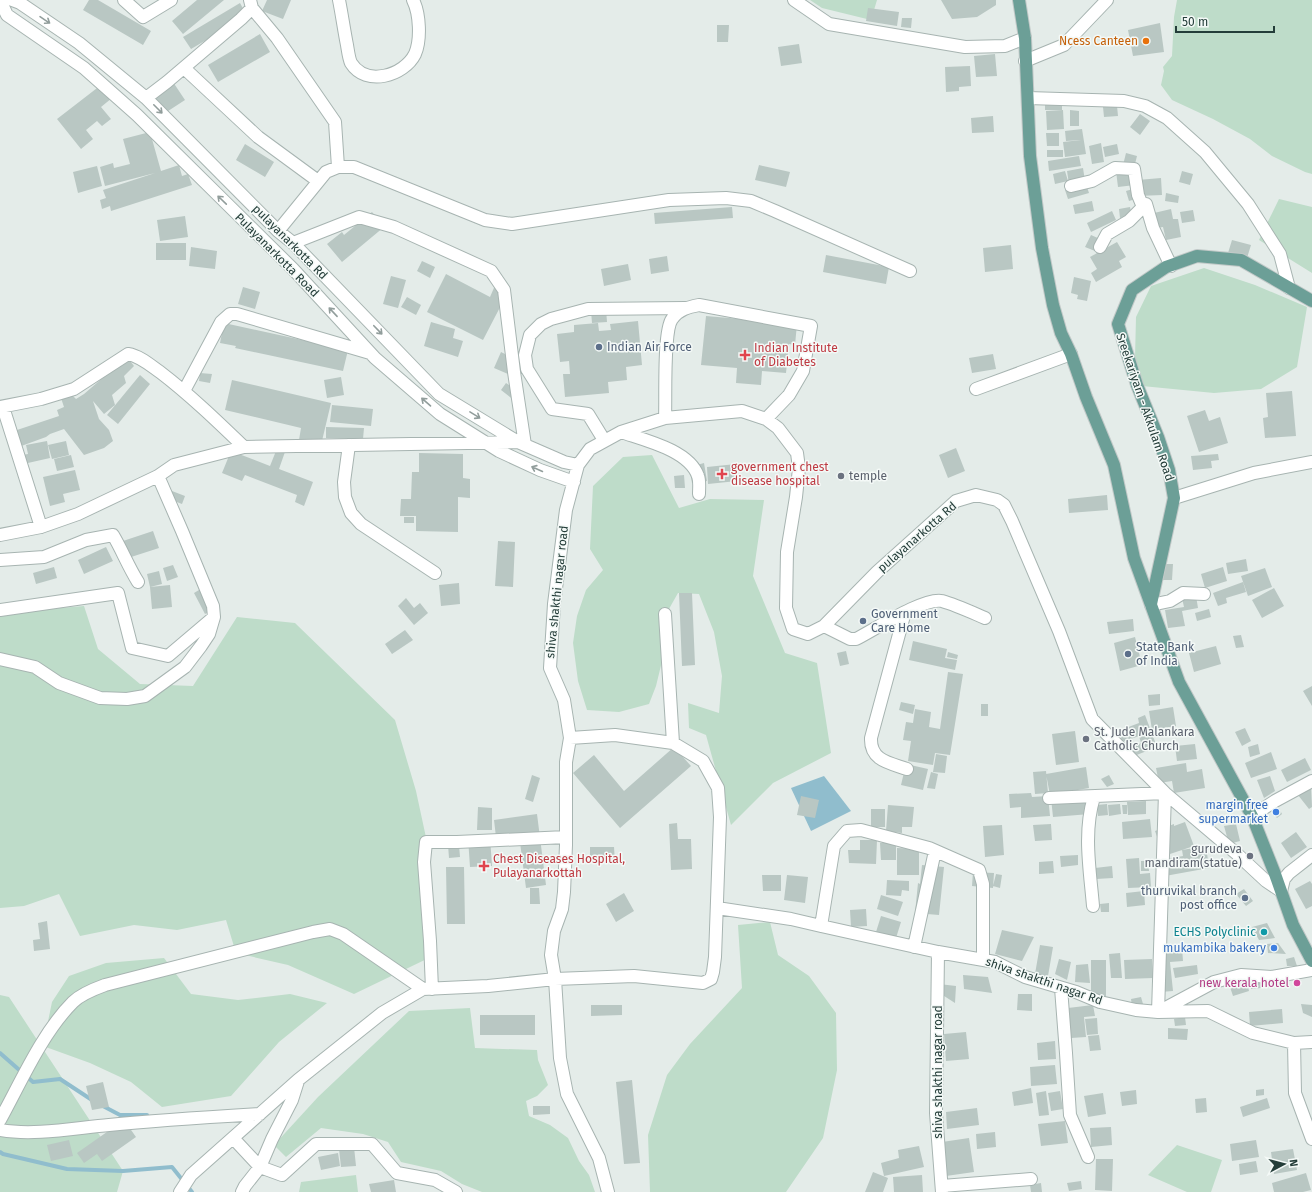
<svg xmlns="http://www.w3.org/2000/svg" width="1312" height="1192" font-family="'Fira Sans',sans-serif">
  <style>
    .green { fill: #bedcc9 }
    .water { fill: #90bdcd }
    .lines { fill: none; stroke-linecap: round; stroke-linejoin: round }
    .stream { stroke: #90bdcd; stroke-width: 4 }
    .building { fill: #b9c7c3 }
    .minor-casing { stroke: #a7b4b1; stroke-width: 14 }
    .major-casing { stroke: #c2c9c8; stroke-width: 14 }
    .minor { stroke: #fff; stroke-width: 12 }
    .major { stroke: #6c9f97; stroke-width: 12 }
    .oneway { stroke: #929e9c }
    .food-dot { fill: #e8710a; stroke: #f4f9f7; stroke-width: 1.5 }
    .service-dot { fill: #5c6f8a; stroke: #f4f9f7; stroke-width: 1.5 }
    .health-dot { fill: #e0444e; stroke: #f4f9f7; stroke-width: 1.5 }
    .worship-dot { fill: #6b7280; stroke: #f4f9f7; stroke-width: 1.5 }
    .shop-dot { fill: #3f7fe0; stroke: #f4f9f7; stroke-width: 1.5 }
    .culture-dot { fill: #0f9aa8; stroke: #f4f9f7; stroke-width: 1.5 }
    .hotel-dot { fill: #d1479c; stroke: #f4f9f7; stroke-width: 1.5 }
    .labels { text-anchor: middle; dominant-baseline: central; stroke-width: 3; stroke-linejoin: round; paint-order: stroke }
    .food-label { font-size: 12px; fill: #c56008; stroke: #f4f9f7; text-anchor: end }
    .street-label { font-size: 12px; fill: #243d39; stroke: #f4f9f7 }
    .service-label { font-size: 12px; fill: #4e5e75; stroke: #f4f9f7; text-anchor: start }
    .health-label { font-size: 12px; fill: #be3a42; stroke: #f4f9f7; text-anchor: start }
    .worship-label { font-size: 12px; fill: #5b616d; stroke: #f4f9f7; text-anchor: start }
    .shop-label { font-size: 12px; fill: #366cbe; stroke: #f4f9f7; text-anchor: end }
    .culture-label { font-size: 12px; fill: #0d838f; stroke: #f4f9f7; text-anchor: end }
    .hotel-label { font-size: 12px; fill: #b23c85; stroke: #f4f9f7; text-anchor: end }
  </style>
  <rect width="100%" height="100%" fill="#e4ece9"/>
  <path class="green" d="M810 0H877L871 20 822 8Z
    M1177 0H1312V174L1305 172 1272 156 1250 139 1213 119 1172 100 1161 85 1164 71 1163 67 1172 56 1174 17Z
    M1279 199 1312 207V273L1259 240Z
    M1204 268 1255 285 1307 307 1297 367 1261 389 1214 393 1142 386 1135 358 1136 317 1151 286Z
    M652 455 679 508 710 499 764 500 753 576 785 653 817 663 831 753 773 783 731 825 706 735 689 728 688 703 719 713 722 676 714 632 699 594 678 593 661 623 664 653 656 686 649 704 619 712 587 710 578 681 573 643 577 616 586 590 603 570 590 549 593 486 623 457Z
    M84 606 98 649 140 684 193 686 237 617 295 623 395 720 416 791 430 856V901L435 955 354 994 288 965 236 953 226 920 177 930 134 925 80 936 59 894 24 906 0 908V613Z
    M770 922 778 955 809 976 836 1013 837 1070 823 1138 786 1192H650L648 1135 667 1075 690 1044 742 988 738 925Z
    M164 958 191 994 238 1000 290 994 327 1003 279 1042 231 1096 162 1107 131 1082 90 1063 43 1046 52 1002 69 976 106 963Z
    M0 995 9 997 123 1171 117 1192H0Z
    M470 1008 475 1048 537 1050 538 1060 548 1085 537 1096 526 1101 529 1116 550 1125 568 1138 579 1161 589 1175 595 1192H482L462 1184 441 1171 401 1162 388 1142 363 1134 321 1128 286 1157 274 1145 318 1097 409 1011Z
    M1177 1145 1222 1160 1211 1192H1187L1148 1175Z
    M356 1175 358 1192H299L301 1182Z"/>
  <path class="water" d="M824 776 851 811 811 831 791 788Z"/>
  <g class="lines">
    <path class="stream" d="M0 1053 33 1082 60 1079 92 1100
      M101 1105 120 1115H147
      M0 1152 3 1154 67 1169 123 1171 172 1167 192 1192"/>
  </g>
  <path class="building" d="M89 0H98L151 31 143 45 83 10Z
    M197 0H224L183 34 172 21Z
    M267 0H291L283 19 262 11Z
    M941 0H996V5L977 17 952 19Z
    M240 3 247 16 191 49 183 37Z
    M868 8 899 12 897 26 866 21Z
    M902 18H912L911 28 901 27Z
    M1160 23 1164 52 1133 56 1128 30Z
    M717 25H729L728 42H717Z
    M260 34 270 52 218 82 208 65Z
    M799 44 802 63 781 66 778 47Z
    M995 54 997 76 976 77 974 56Z
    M970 66 971 86 959 87V91L946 92 945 67Z
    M173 82 185 100 165 113 153 95Z
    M101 85 112 98 101 107 111 119 102 126 97 121 86 130 93 139 81 149 57 119Z
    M1045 102H1062V110H1045Z
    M1117 106 1118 116 1104 117 1103 107Z
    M1063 110 1064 129 1047 130 1046 111Z
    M1070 110 1079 111V126H1070Z
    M1140 114 1150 121 1140 135 1130 127Z
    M993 116 994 132 972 133 971 118Z
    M1082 129 1086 154 1065 157 1063 142 1081 140 1066 141 1065 131Z
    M150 132 161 171 179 165 182 176 188 174 192 185 111 211 110 206 102 209 100 200 106 198 103 190 155 173 105 186 100 167 113 163 114 168 130 164 123 139Z
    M1046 133H1059V146H1047Z
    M1101 143 1104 162 1092 164 1089 146Z
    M245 144 274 162 265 177 236 160Z
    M1117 144 1119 154 1105 157 1103 147Z
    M1047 150H1063V157H1047Z
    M1126 153 1137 156 1134 168 1123 165Z
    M1079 156 1081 166 1049 171 1048 161Z
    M759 165 790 172 786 187 755 180Z
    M97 166 102 186 78 193 73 172Z
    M1083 168 1085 181 1069 184 1067 171Z
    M1133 169 1135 185 1118 187 1116 171Z
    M1065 171 1068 181 1055 184 1053 174Z
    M1182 171 1193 174 1190 185 1179 182Z
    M1161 178 1162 195 1138 196V180Z
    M1086 184 1089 193 1068 199 1065 190Z
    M1136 188 1139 198 1129 201 1126 191Z
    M1166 193 1179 196 1178 203 1165 201Z
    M1092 201 1094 211 1075 214 1073 205Z
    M732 207 733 218 655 224 654 213Z
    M1130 207 1132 216 1120 218 1119 209Z
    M1171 209 1173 219H1178L1181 237 1166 240 1163 227 1156 228 1154 213Z
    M1193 210 1195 221 1182 223 1180 212Z
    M1112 211 1116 220 1091 232 1087 223Z
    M372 212 384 227 342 262 327 244 342 232 344 235Z
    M185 216 188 237 160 241 157 220Z
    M1091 235 1100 239 1095 251 1085 247Z
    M1232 240 1251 245 1247 258 1228 253Z
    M1117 242 1126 257 1119 261 1122 267 1096 282 1091 273 1097 269 1090 257Z
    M156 243H186V260H156Z
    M1011 245 1013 269 985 272 983 248Z
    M191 247 217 251 215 269 189 266Z
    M826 255 889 267 886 284 823 272Z
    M667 256 669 271 651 274 649 259Z
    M422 261 435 267 430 278 417 271Z
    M628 264 631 280 604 286 601 269Z
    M446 274 490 297 497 281 510 288 483 340 427 312Z
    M391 276 406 280 398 308 383 304Z
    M1074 277 1091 281 1087 301 1077 299 1078 295 1071 293Z
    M243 287 260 292 255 309 238 304Z
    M407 297 421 305 416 315 401 307Z
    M606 309 607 322 592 323 591 311Z
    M706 316 797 324 795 345 789 344 786 373 762 371 761 385 736 383 737 368 701 365Z
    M638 321 642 365 626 367 627 380 608 382 609 393 565 397 563 374H570L569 361 560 362 557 334 574 332V325L598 323 599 331 611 330 610 324Z
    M431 322 455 329 453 338 463 341 458 357 424 346Z
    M224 323 348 350 343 371 235 348 236 346 220 343Z
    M501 352 515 359 508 374 494 368Z
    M993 354 996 369 972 373 969 358Z
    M127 357 134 366 124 376 126 383 112 395 115 405 104 414 93 401 99 419 109 430 113 441 104 448 84 455 64 429 50 434 46 437 13 449 8 433 59 416 57 410 64 407 61 398 72 395 76 399 84 394Z
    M200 373 212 374 210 383 199 381Z
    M140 375 150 384 118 424 107 415Z
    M341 377 344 395 327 398 324 380Z
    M232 380 331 403 321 445 299 440 301 428 225 410Z
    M506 383 521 393 515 401 501 390Z
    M1292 391 1296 436 1265 438 1263 418 1268 417 1266 393Z
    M332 405 373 409 371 426 330 422Z
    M1205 410 1209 421 1220 417 1228 443 1199 452 1187 416Z
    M326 427 364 428 363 439 326 438Z
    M47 441 50 458 19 465 17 456 28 454 26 445Z
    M66 441 69 455 52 459 48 445Z
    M278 446 286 449 279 469 313 482 304 506 295 502 297 495 245 475 242 481 222 473 231 451 270 466Z
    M956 448 965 471 948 478 939 455Z
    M419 453 463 454V478L470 479V498L458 497V532L416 531V516H400L401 499H411L412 472H419Z
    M1218 454 1219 460 1211 461 1212 468 1193 470 1191 456Z
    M71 455 74 467 57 471 54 459Z
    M704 463 707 481 692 483 691 477 699 476 697 465Z
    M736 464 737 481 708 484 707 467Z
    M75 470 80 490 63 494 65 502 50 506 43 477Z
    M684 475 685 488H675L674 476Z
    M172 491 185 496 182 504 169 499Z
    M1107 495 1108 510 1069 513 1068 499Z
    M404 517H414V523H404Z
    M153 531 159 548 128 558 123 541Z
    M498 541 515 542 513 587 495 586Z
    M106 547 113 561 84 574 78 560Z
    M1246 559 1248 571 1228 574 1226 563Z
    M1164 564H1173L1172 580H1163Z
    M173 565 178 577 167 581 163 568Z
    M54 567 57 578 36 584 33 573Z
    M1223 567 1227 581 1205 588 1201 574Z
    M1265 568 1272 587 1248 596 1241 576Z
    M159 571 162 584 150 587 147 574Z
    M1243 582 1246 592 1226 598 1227 603 1218 606 1213 593Z
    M459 583 460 604 441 606 439 585Z
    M170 585 172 607 152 609 150 587Z
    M204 587 215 608 205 614 194 593Z
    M1274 588 1284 606 1262 618 1252 600Z
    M679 593H692L695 665 682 666Z
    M1196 596 1198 608 1182 611 1185 626 1168 628 1165 610 1184 607 1182 598Z
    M406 598 414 608 420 603 428 613 414 625 398 606Z
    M1209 609 1211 617 1197 621 1195 613Z
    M1133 619 1134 631 1109 634 1107 622Z
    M405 630 413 640 392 654 385 644Z
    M1241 635 1244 647 1236 648 1233 636Z
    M1135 637 1142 665 1120 671 1114 643Z
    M913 641 947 649 945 658 957 660 955 670 909 660Z
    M1216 646 1221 664 1194 672 1189 653Z
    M846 651 849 664 840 666 837 653Z
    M948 652 958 655 957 659 947 657Z
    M948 672 963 674 950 755 935 753 933 765 908 761 911 741 903 740 906 722 913 723 915 709 931 712 929 727 940 729Z
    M1312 686V706L1303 691Z
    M1160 694V705L1149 706 1148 695Z
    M901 702 915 705 913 714 899 710Z
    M981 704H988V716H981Z
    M1173 707 1176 726 1152 730 1149 711Z
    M1145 715 1157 747 1134 756 1131 747 1141 743 1139 736 1122 742 1118 731 1139 723 1138 718Z
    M1245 728 1251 741 1242 746 1235 732Z
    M1075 731 1079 762 1056 765 1052 734Z
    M1195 744 1197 759 1177 761 1175 746Z
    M1258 744 1260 754 1250 757 1248 747Z
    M674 747 691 766 620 828 573 773 594 755 624 791Z
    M1271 752 1277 769 1251 778 1245 763Z
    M936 754 947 756 945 773 933 772Z
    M1305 758 1311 770 1287 782 1281 770Z
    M1186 763 1187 772 1202 769 1205 788 1174 793 1172 781 1159 783 1156 768Z
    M906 764 928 769 923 790 901 785Z
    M1086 767 1089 788 1050 795 1046 774Z
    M1046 771 1048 793 1035 794 1033 772Z
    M931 772 938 774 935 789 927 788Z
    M532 775 540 778 533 802 525 799Z
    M1109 775 1114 784 1107 787 1101 779Z
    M1270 776 1275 791 1264 798 1257 780Z
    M1311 785 1312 807 1309 809 1298 795Z
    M1031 793 1032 797 1048 796 1050 816 1021 818V807L1010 808 1009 794Z
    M1088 795 1090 814 1053 817 1051 798Z
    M801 796 819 800 815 818 797 815Z
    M1146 801V814L1128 815 1127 802Z
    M1107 804 1108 815 1098 816 1097 805Z
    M1120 804 1121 814 1109 816 1108 805Z
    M888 805 914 807 912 827H902V833L886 831Z
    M1122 805H1127V814H1123Z
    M478 807 492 808V830H477Z
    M1279 808 1282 814 1277 818 1270 810Z
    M871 809H885V827H871Z
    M537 814 546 885 526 888 519 835 496 837 494 820Z
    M1227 815 1230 822 1222 824 1220 819Z
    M1150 819 1152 837 1123 839 1122 822Z
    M1185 822 1194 846 1167 855 1161 848 1155 831 1174 824V826Z
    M677 823 678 839H691L692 869 671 870 669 824Z
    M1051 824 1052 840 1035 841 1033 825Z
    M1236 824 1240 841 1229 844 1224 826Z
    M1002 825 1004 855 985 857 983 826Z
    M1296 832 1307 847 1291 858 1281 843Z
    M490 837 492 866 470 867 468 838Z
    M860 840H877L876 864 849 863 848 850H860Z
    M896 842V860H881L880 843Z
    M448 845H459L460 857 449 858Z
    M1206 846 1209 868 1165 876 1162 860 1183 856 1182 850Z
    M590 847H614L615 862 590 863Z
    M897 848 919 849V875H897Z
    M1078 855V865L1061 867 1060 856Z
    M1139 858 1140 874 1150 873 1151 887 1128 888 1126 859Z
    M1053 861 1054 873 1039 874V862Z
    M1141 861H1148L1149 871H1141Z
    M922 865 944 867 939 915 915 913 918 883 920 884Z
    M1112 866 1113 878 1096 879 1095 868Z
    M446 867H464L465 924H447Z
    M973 872 994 873 993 888 972 886Z
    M996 874 1002 875 1000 888 993 886Z
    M762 875H781V891H763Z
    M787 875 808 877 805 903 784 900Z
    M887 880 909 881V891L902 890 901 896 886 895Z
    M1310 881 1312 884V906L1306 909 1295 889Z
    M530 888H539L540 904H530Z
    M1244 889 1253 901 1246 906 1236 894Z
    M1144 891 1145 905 1127 907 1126 893Z
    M624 893 634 911 616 922 606 904Z
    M881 895 903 902 898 916 877 909Z
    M1109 903V912H1101L1100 904Z
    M866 909 867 926 851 927 850 910Z
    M881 916 901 922 896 938 876 932Z
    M47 921 50 949 34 951 33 940 40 939 38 923Z
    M1267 923 1275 938 1259 940 1252 927Z
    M1002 930 1034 937 1022 961 995 954Z
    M1278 943 1286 954 1268 953 1267 944Z
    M1040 945 1053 947 1048 976 1035 974Z
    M1182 948 1183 961 1170 962 1173 991 1160 992 1157 950Z
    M1120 953 1122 978H1111L1109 954Z
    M1294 957 1297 966H1287L1286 959Z
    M1059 959 1071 962 1067 980 1055 974Z
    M1152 959 1153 978 1125 979 1124 960Z
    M1091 960H1106V998H1091Z
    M1088 964 1090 983 1075 982 1076 965Z
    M1197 965 1198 974 1175 978 1173 968Z
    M963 975 988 977 992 993 964 989Z
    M1270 978 1271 987 1251 989 1250 980Z
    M1246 979 1249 991 1233 996 1229 984Z
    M939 984 956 986 955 1003 941 994Z
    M1018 994H1032V1011L1017 1010Z
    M1141 997 1143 1004 1132 1006 1131 999Z
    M1301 1004 1312 1005V1017L1303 1013Z
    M591 1005H622V1015L591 1016Z
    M1093 1005 1095 1016 1084 1017 1086 1037 1071 1038 1068 1008Z
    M1282 1009 1283 1023 1250 1026 1249 1012Z
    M480 1015H535V1035H480Z
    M1185 1017 1186 1025 1175 1026 1174 1019Z
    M1097 1018 1098 1034 1087 1035 1085 1019Z
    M1168 1028 1188 1029 1187 1040 1168 1039Z
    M966 1032 969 1059 946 1061 944 1034Z
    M1099 1035 1101 1050 1090 1051 1088 1036Z
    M1055 1041 1056 1059 1038 1060 1037 1043Z
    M1055 1065 1057 1084 1031 1086 1030 1067Z
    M632 1080 640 1163 624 1164 616 1082Z
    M103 1082 109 1107 92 1110 86 1086Z
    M1031 1088 1033 1103 1014 1106 1012 1092Z
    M1264 1089V1095L1256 1096V1090Z
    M1136 1090 1137 1104 1122 1106 1120 1092Z
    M1046 1091 1049 1115 1039 1116 1036 1093Z
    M1060 1091 1063 1109 1051 1111 1048 1093Z
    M1103 1093 1106 1114 1088 1117 1084 1096Z
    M1206 1098 1207 1112 1196 1113 1195 1099Z
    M1267 1098 1270 1108 1243 1117 1240 1107Z
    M533 1106H550V1114L533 1115Z
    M977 1108 979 1125 947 1129 946 1112Z
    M124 1120 136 1137 102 1161 97 1154 84 1163 77 1153Z
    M1065 1121 1068 1143 1041 1146 1038 1124Z
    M1111 1127 1112 1145 1091 1147 1090 1128Z
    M995 1132 996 1147 977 1149 976 1134Z
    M969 1138 974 1172 946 1176 942 1142Z
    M69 1140 73 1156 51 1161 47 1145Z
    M1256 1140 1259 1157 1232 1161 1230 1144Z
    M919 1146 924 1167 884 1176 881 1163 899 1158 898 1150Z
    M354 1147 356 1166 341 1167 339 1149Z
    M1293 1149 1297 1170 1274 1174 1271 1152Z
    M338 1153 340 1166 321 1170 318 1157Z
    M1096 1159H1113L1112 1191 1095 1190Z
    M1256 1161 1258 1172 1240 1175 1239 1164Z
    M873 1172 888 1178 883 1192H865Z
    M1306 1173 1311 1190 1303 1192H1274L1272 1183Z
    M922 1175 923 1192H894L893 1177Z
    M394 1180 396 1192H371L369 1184Z
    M1081 1181 1082 1189 1069 1191 1067 1183Z
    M1041 1183 1042 1192H1031L1030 1185Z"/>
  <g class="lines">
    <g class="minor-casing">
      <path id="minor" d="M0 0 7 15 84 68 137 115 293 269 375 358 440 414 499 451 540 470 574 482
        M12 0 20 3 79 43 146 98 278 231 293 243 439 394 518 442 564 462 578 465
        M124 0 143 17 171 0
        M339 0C342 15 344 30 347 45 348 51 349 59 351 63 366 87 404 76 415 54 421 40 420 14 413 0
        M794 0 829 24 965 47 1005 46 1025 38
        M252 8 277 38 335 122 338 167
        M1025 61 1064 45 1107 0
        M184 68 258 137 318 181
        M146 98 167 82 241 19 252 8 250 0
        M1028 98 1124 101 1145 106 1167 118 1205 152 1248 204 1280 254 1289 288
        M1071 186 1092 181 1115 168 1134 169 1138 195 1143 207
        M278 231 326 172 338 167H354L485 220 512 224 669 200 726 198 751 201 775 211 910 271
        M293 243 359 217 394 227 491 271 504 290 514 372 525 445
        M1100 247 1107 234 1129 221 1146 204 1153 228 1171 266
        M976 389 1071 354
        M184 391 221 322 230 314H237L370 353
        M0 407 41 399 74 389 128 354C140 356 150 365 160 372 190 395 217 421 244 447
        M3 407 41 527
        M665 418C666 399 663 331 672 319 679 309 689 307 699 305L811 326 803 371 789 395 766 419
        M621 432C644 440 689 450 698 476 700 481 699 488 699 494
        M604 440 588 414 552 409 527 369 525 355 530 335 541 324 551 319 588 309 685 308
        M349 445 344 482 345 497 351 513 361 524 435 573
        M1174 498 1254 473 1312 462
        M0 535 41 527 78 514 158 476 174 465 244 447 518 442
        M0 560 44 557 86 540 113 535C122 550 128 566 138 582
        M1151 605 1170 601 1183 593 1204 594
        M0 610 118 593 132 648 168 656 214 617
        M905 612 871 738C870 761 890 763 907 769
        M665 614 673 743
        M824 626 850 639H856C874 630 924 597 942 601 956 605 971 612 985 618
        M0 659 35 667 59 683 100 698 127 699 145 696 185 667 201 646 209 634 214 617 213 606 182 531 158 476
        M1049 798 1165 793 1158 1012
        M1252 816 1275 801 1312 781
        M1093 906C1090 870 1083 832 1094 797
        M717 908 791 919 821 926
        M914 947 935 851
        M938 952 936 1113 942 1192
        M983 959V884L979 870 929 848 861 830 847 831 834 846 821 926 938 952 995 962 1025 977 1076 992 1100 1002 1136 1010 1158 1012 1208 1011 1253 1033 1294 1043 1312 1042
        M1061 988 1066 1053 1070 1115 1088 1157
        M432 989 430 941 424 862 426 842H457L566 837
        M1160 1011 1214 982 1241 975 1272 977 1312 970
        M1294 1043 1295 1093 1312 1139
        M0 1120C21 1082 42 1033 73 1002 81 994 94 989 105 985L313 932 330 929 343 934 423 989
        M0 1130C34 1136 75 1128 109 1125 159 1120 210 1117 260 1114
        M233 1138 260 1167 282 1175 316 1144H372L397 1173 435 1180 456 1192
        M942 1186 1031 1179
        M180 1192 191 1175 298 1080 382 1013 423 989 488 986 555 979 634 976 703 983 711 979 713 972 715 957 720 817 718 788 703 761 673 743 615 735 570 738
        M242 1192 245 1186 260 1167 272 1139 292 1100 298 1081
        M608 1192 599 1158 567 1094 560 1058 555 979 551 955 554 931 562 909 564 892 566 845V762L570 738 564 700 550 668 554 604 566 510 578 465 590 449 621 432 665 418 742 411 766 419 778 428 797 453 799 468 796 497 787 552 786 608 793 629 808 634 824 626 877 572 956 501 976 495 997 500 1004 505 1012 521 1059 631 1092 719 1165 793 1237 854 1266 881 1281 891 1284 879 1289 873 1312 855"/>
    </g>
    <g class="major-casing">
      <path id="major" d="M1019 0 1025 38 1030 156 1042 248 1053 305 1061 333 1071 354 1086 397 1114 465 1134 558 1179 682 1252 816 1275 874 1293 925 1312 961
        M1151 604 1174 498 1169 470 1158 437 1137 385 1118 324 1132 290 1166 267 1197 256 1241 260 1312 301"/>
    </g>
    <use href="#minor" class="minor"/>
    <use href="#major" class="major"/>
  </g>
  <defs><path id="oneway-shaft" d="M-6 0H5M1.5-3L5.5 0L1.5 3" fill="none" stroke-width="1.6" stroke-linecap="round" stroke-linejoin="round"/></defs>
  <g class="oneway">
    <use href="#oneway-shaft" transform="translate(45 20) rotate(34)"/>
    <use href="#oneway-shaft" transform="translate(158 109) rotate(45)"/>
    <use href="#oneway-shaft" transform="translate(222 200) rotate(-136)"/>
    <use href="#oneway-shaft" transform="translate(333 312) rotate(-133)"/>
    <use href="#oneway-shaft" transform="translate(378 330) rotate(46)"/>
    <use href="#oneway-shaft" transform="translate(426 402) rotate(-139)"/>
    <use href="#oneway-shaft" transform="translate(475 415) rotate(32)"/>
    <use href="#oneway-shaft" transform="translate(537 469) rotate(-156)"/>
  </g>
  <circle class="food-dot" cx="1146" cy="41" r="4"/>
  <g class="service-dot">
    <circle cx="599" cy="347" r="4"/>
    <circle cx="863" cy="621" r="4"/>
    <circle cx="1128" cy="654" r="4"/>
    <circle cx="1245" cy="898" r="4"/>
  </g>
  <g class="health-dot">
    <path d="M743 349h4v4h4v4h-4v4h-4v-4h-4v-4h4z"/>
    <path d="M720 468h4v4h4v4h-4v4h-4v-4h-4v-4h4z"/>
    <path d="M482 860h4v4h4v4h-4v4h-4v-4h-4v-4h4z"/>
  </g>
  <g class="worship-dot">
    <circle cx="841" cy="476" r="4"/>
    <circle cx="1086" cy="739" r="4"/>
    <circle cx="1250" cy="856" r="4"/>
  </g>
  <g class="shop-dot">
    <circle cx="1276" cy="812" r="4"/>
    <circle cx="1274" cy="948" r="4"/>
  </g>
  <circle class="culture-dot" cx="1264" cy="932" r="4"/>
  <circle class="hotel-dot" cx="1297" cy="983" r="4"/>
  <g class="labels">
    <g class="food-label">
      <text x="1138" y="41">Ncess Canteen</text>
    </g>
    <g class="street-label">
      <text transform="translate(290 242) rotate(45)">pulayanarkotta Rd</text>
      <text transform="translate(277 255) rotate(45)">Pulayanarkotta Road</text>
      <text transform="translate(1145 407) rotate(71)">Sreekariyam - Akkulam Road</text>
      <text transform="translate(917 537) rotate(-41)">pulayanarkotta Rd</text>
      <text transform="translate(557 592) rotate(-84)">shiva shakthi nagar road</text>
      <text transform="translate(1044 981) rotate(19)">shiva shakthi nagar Rd</text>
      <text transform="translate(938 1072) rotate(-90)">shiva shakthi nagar road</text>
    </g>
    <g class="service-label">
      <text x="607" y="347">Indian Air Force</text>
      <text x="871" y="614">Government<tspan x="871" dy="14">Care Home</tspan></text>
      <text x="1136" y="647">State Bank<tspan x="1136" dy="14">of India</tspan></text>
      <text x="1237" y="891" text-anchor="end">thuruvikal branch<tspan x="1237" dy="14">post office</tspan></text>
    </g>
    <g class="health-label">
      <text x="754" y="348">Indian Institute<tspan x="754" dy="14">of Diabetes</tspan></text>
      <text x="731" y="467">government chest<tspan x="731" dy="14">disease hospital</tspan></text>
      <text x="493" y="859">Chest Diseases Hospital,<tspan x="493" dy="14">Pulayanarkottah</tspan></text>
    </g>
    <g class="worship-label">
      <text x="849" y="476">temple</text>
      <text x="1094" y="732">St. Jude Malankara<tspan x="1094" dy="14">Catholic Church</tspan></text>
      <text x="1242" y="849" text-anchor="end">gurudeva<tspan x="1242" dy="14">mandiram(statue)</tspan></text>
    </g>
    <g class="shop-label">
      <text x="1268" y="805">margin free<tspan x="1268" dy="14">supermarket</tspan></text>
      <text x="1266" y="948">mukambika bakery</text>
    </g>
    <g class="culture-label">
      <text x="1256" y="932">ECHS Polyclinic</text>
    </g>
    <g class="hotel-label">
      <text x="1289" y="983">new kerala hotel</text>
    </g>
  </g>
  <g transform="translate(1284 1164) rotate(83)" stroke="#f4f9f7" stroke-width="3" paint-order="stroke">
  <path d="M0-3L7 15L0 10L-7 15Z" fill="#243d39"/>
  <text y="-6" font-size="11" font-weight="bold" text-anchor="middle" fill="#243d39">N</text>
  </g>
  <path d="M1176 26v6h98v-6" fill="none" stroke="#243d39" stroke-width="2"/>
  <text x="1182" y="26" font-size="12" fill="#243d39" stroke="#f4f9f7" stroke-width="3" paint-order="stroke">50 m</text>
</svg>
